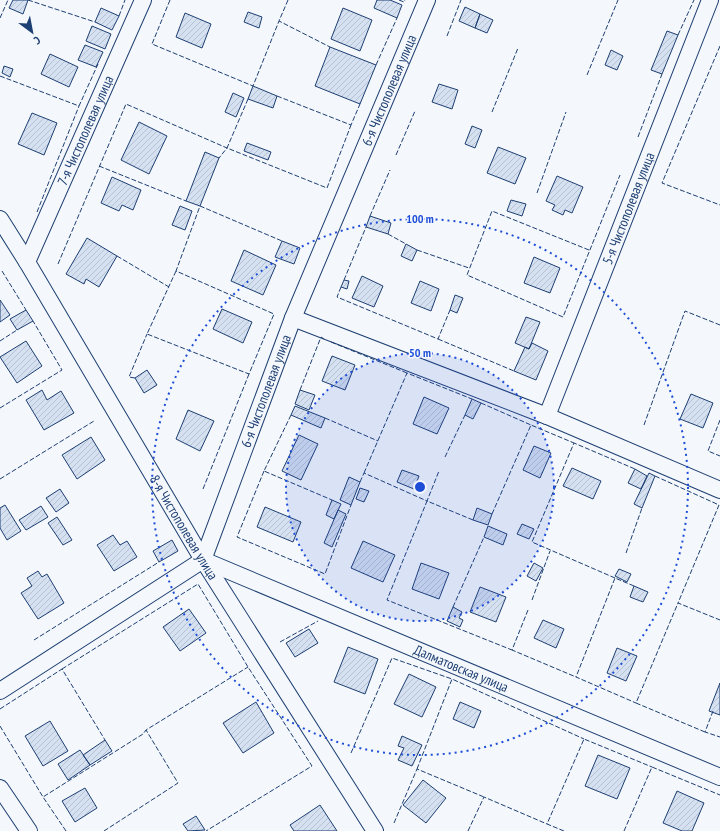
<svg xmlns="http://www.w3.org/2000/svg" width="720" height="831" font-family="'PT Sans Narrow',sans-serif">
  <style>
    .building { fill: url(#building-hatch); stroke: #1d3f73 }
    .lines { fill: none; stroke-linecap: round; stroke-linejoin: round }
    .street-casing { stroke: #1d3f73; stroke-width: 18 }
    .street { stroke: #f4f7fb; stroke-width: 16 }
    .fence { stroke: #1d3f73; stroke-width: 1; stroke-dasharray: 5 2; stroke-linecap: butt }
    .ring { fill: none; stroke: #1d4ed8; stroke-width: 2; stroke-dasharray: 2 4 }
    .labels { text-anchor: middle; dominant-baseline: central; stroke-width: 3; stroke-linejoin: round; paint-order: stroke }
    .street-label { font-size: 14px; fill: #1d3f73; stroke: #f4f7fb }
    .centre { fill: #1d4ed8; stroke: #f4f7fb; stroke-width: 2 }
    .ring-label { font-size: 12px; text-anchor: middle; font-weight: bold; fill: #1d4ed8; stroke: #f4f7fb; stroke-width: 3; stroke-linejoin: round; paint-order: stroke }
  </style>
  <defs>
    <pattern id="building-hatch" width="6" height="6" patternUnits="userSpaceOnUse"><rect width="6" height="6" fill="#d5e0f0"/><path d="M-1 1l2-2M0 6l6-6M5 7l2-2" fill="none" stroke="#b6c1d1"/></pattern>
  </defs>
  <rect width="100%" height="100%" fill="#f4f7fb"/>
  <path class="building" d="M13 0H28L23 14 9 8Z
    M377 0H390L402 5 397 18 374 8Z
    M465 7 480 14 475 28 459 21Z
    M101 8 119 16 112 30 95 22Z
    M343 8 372 20 360 51 331 39Z
    M248 12 262 17 259 28 244 22Z
    M185 13 211 24 202 48 176 37Z
    M480 14 493 20 487 33 475 28Z
    M92 26 111 34 105 49 86 41Z
    M667 31 678 35 662 74 651 70Z
    M85 45 103 52 96 67 78 60Z
    M330 47 376 65 360 104 315 86Z
    M611 50 623 56 617 70 605 65Z
    M50 54 78 67 69 87 41 74Z
    M4 66 13 69 10 77 2 73Z
    M439 84 458 90 452 109 432 102Z
    M253 86 277 96 273 108 248 99Z
    M233 93 244 98 236 117 225 112Z
    M32 113 57 123 44 155 18 144Z
    M139 122 167 136 149 174 121 160Z
    M472 126 482 130 475 148 465 144Z
    M247 143 271 152 268 160 244 151Z
    M498 147 526 158 515 184 487 173Z
    M205 152 219 158 200 206 186 201Z
    M557 176 583 187 572 213 565 210 563 215 552 210 555 205 546 201Z
    M112 177 141 190 133 210 122 205 119 211 101 203Z
    M511 200 526 204 522 216 507 211Z
    M180 206 192 211 185 230 172 225Z
    M370 216 391 223 388 234 366 227Z
    M87 238 117 256 99 287 86 279 84 284 66 274Z
    M282 241 300 248 294 264 275 257Z
    M406 244 417 250 412 261 401 256Z
    M244 250 276 265 263 295 231 281Z
    M534 257 560 268 550 293 524 283Z
    M362 276 383 286 374 307 352 298Z
    M344 280 349 281 347 289 341 287Z
    M420 281 439 289 431 311 411 303Z
    M455 295 463 298 457 313 450 310Z
    M0 300 10 315 0 322Z
    M222 309 252 322 243 343 213 329Z
    M26 310 33 321 17 330 10 319Z
    M526 317 540 322 529 349 515 343Z
    M26 341 42 366 17 383 0 357Z
    M532 343 548 351 536 380 514 371 525 347 529 349Z
    M332 356 355 365 345 390 322 381Z
    M147 370 157 385 144 393 135 378Z
    M42 390 47 400 61 391 74 413 44 430 26 400Z
    M300 390 315 395 309 410 295 404Z
    M691 394 713 403 703 428 680 419Z
    M424 397 449 408 437 434 413 424Z
    M472 399 481 403 473 419 465 415Z
    M295 406 325 418 321 428 291 415Z
    M188 410 214 421 200 451 176 439Z
    M299 435 318 444 301 480 282 471Z
    M91 437 105 460 77 479 62 455Z
    M534 446 551 453 540 478 523 470Z
    M572 468 601 481 593 499 563 486Z
    M635 469 647 476 641 489 628 483Z
    M402 470 419 476 414 489 397 482Z
    M649 473 655 476 642 508 634 504Z
    M349 477 360 482 351 505 340 500Z
    M360 488 369 491 364 502 356 499Z
    M60 489 69 503 56 512 46 498Z
    M332 500 341 504 334 519 326 515Z
    M5 505 21 531 7 540 0 528V508Z
    M41 506 48 517 26 530 19 520Z
    M265 507 301 522 293 542 257 527Z
    M477 508 492 514 488 525 473 520Z
    M338 510 346 514 332 547 324 543Z
    M57 517 72 540 63 545 48 523Z
    M522 524 534 529 529 539 517 534Z
    M488 526 507 534 503 545 484 537Z
    M113 535 120 545 127 541 137 557 114 571 97 545Z
    M172 540 178 551 159 562 153 551Z
    M363 541 395 555 383 582 351 568Z
    M421 563 449 573 439 599 412 589Z
    M534 563 543 568 536 581 527 576Z
    M619 569 631 574 627 582 615 576Z
    M38 571 42 577 47 574 64 603 38 619 21 593 32 586 27 578Z
    M634 586 648 592 643 602 630 597Z
    M480 587 506 597 496 622 470 612Z
    M453 607 462 612 459 618 463 620 460 627 447 621Z
    M189 609 206 633 180 651 163 627Z
    M543 620 564 629 556 648 534 638Z
    M309 629 318 643 295 657 286 643Z
    M348 647 378 659 365 694 334 682Z
    M617 648 637 656 626 681 607 673Z
    M409 674 436 687 422 717 394 704Z
    M720 683V715L709 711Z
    M256 702 274 733 243 753 223 723Z
    M460 702 481 711 474 728 453 719Z
    M50 721 68 751 43 766 25 736Z
    M402 736 422 745 412 766 398 760 404 748 398 746Z
    M105 740 112 751 90 765 83 755Z
    M80 750 90 765 68 780 58 764Z
    M598 755 630 768 617 799 585 786Z
    M423 780 446 798 426 823 403 805Z
    M85 788 97 808 75 822 62 801Z
    M677 791 704 803 692 831H682L663 823Z
    M320 805 337 831H294L290 825Z
    M196 816 205 830 188 831 183 824Z"/>
  <g class="lines">
    <g class="street-casing">
      <g id="street">
        <path id="s1" d="M0 219 27 262 203 560 375 831"/>
        <path id="s2" d="M27 262 143 0"/>
        <path d="M293 318 547 416 720 490"/>
        <path id="s3" d="M547 416 710 0"/>
        <path id="s4" d="M203 560 720 777"/>
        <path id="s5" d="M0 691 203 560 293 318 427 0"/>
        <path d="M0 788 29 831"/>
      </g>
    </g>
    <use href="#street" class="street"/>
    <path class="fence" d="M28 0 95 22
      M170 0 152 44 253 86 279 21
      M288 0 279 21 330 47
      M399 0 404 2 405 0
      M119 16 125 0
      M0 18 8 0
      M678 35 694 0
      M447 36 461 0
      M720 46 662 183 720 205
      M376 65 397 18
      M587 75 618 0
      M0 76 79 106 98 64
      M277 96 351 125 360 104
      M248 99 227 148 327 188 351 125
      M492 112 518 48
      M638 137 662 74
      M396 155 415 111
      M99 166 186 201
      M537 193 566 112
      M37 212 79 106
      M370 216 390 170
      M388 234 406 244
      M417 250 469 268
      M589 250 492 211 467 275 563 317 620 175
      M117 256 169 287
      M58 264 126 104 227 148 219 158
      M2 271 26 310
      M176 271 147 334 249 374 274 314 176 271 200 206 282 241
      M344 280 366 227
      M341 287 337 297 438 339 450 310
      M438 339 514 371
      M0 341 17 330
      M331 342 407 373
      M135 378 129 377 147 334
      M300 390 321 337 324 339
      M481 403 531 425
      M0 408 62 370 33 321
      M291 415 264 471 332 500
      M325 418 378 441
      M720 420 708 451 720 456
      M644 425 685 311 720 325
      M445 457 465 415
      M264 471 237 537 325 574 351 505
      M364 473 407 373 472 399
      M655 476 719 505 678 603
      M0 479 94 421
      M360 482 364 473 427 501 439 471
      M203 489 249 374
      M492 514 531 425 574 443
      M473 520 427 501 387 600 512 650
      M626 553 642 508
      M615 578 532 542 574 443 635 469
      M634 586 615 578 576 677 636 703
      M532 600 550 551
      M453 607 484 537
      M528 610 512 650 576 677
      M34 640 159 562
      M280 642 318 621
      M62 669 198 584 248 667 312 766 206 831
      M0 709 62 669 105 740
      M713 711 705 732 720 737
      M0 726 43 797
      M705 732 636 703 678 603 720 620
      M351 753 392 658 452 679
      M417 769 452 679 584 739
      M394 823 417 769 484 797
      M66 831 43 797 143 734 146 730
      M104 831 178 783 146 730 248 667
      M468 831 484 797 547 824
      M564 831 547 824 584 739 652 767
      M624 831 652 767 720 795"/>
  </g>
  <circle cx="420" cy="487" r="134" fill="#1d4ed8" fill-opacity=".12"/>
  <g class="ring">
    <circle cx="420" cy="487" r="134"/>
    <circle cx="420" cy="487" r="268"/>
  </g>
  <g class="labels">
    <g class="street-label">
      <text stroke="none"><textPath href="#s5" startOffset="747">6-я Чистополевая улица</textPath></text>
      <text stroke="none"><textPath href="#s2" startOffset="144">7-я Чистополевая улица</textPath></text>
      <text stroke="none"><textPath href="#s3" startOffset="223">5-я Чистополевая улица</textPath></text>
      <text stroke="none"><textPath href="#s5" startOffset="422">6-я Чистополевая улица</textPath></text>
      <text stroke="none"><textPath href="#s1" startOffset="359">8-я Чистополевая улица</textPath></text>
      <text stroke="none"><textPath href="#s4" startOffset="280">Далматовская улица</textPath></text>
    </g>
  </g>
  <circle cx="420" cy="487" r="6" class="centre"/>
  <g class="ring-label">
    <text x="420" y="223">100 m</text>
    <text x="420" y="357">50 m</text>
  </g>
  <g transform="translate(32 32) rotate(148)" stroke="#f4f7fb" stroke-width="3" paint-order="stroke">
  <path d="M0-3L7 15L0 10L-7 15Z" fill="#1d3f73"/>
  <text y="-6" font-size="11" font-weight="bold" text-anchor="middle" fill="#1d3f73">С</text>
  </g>
</svg>
